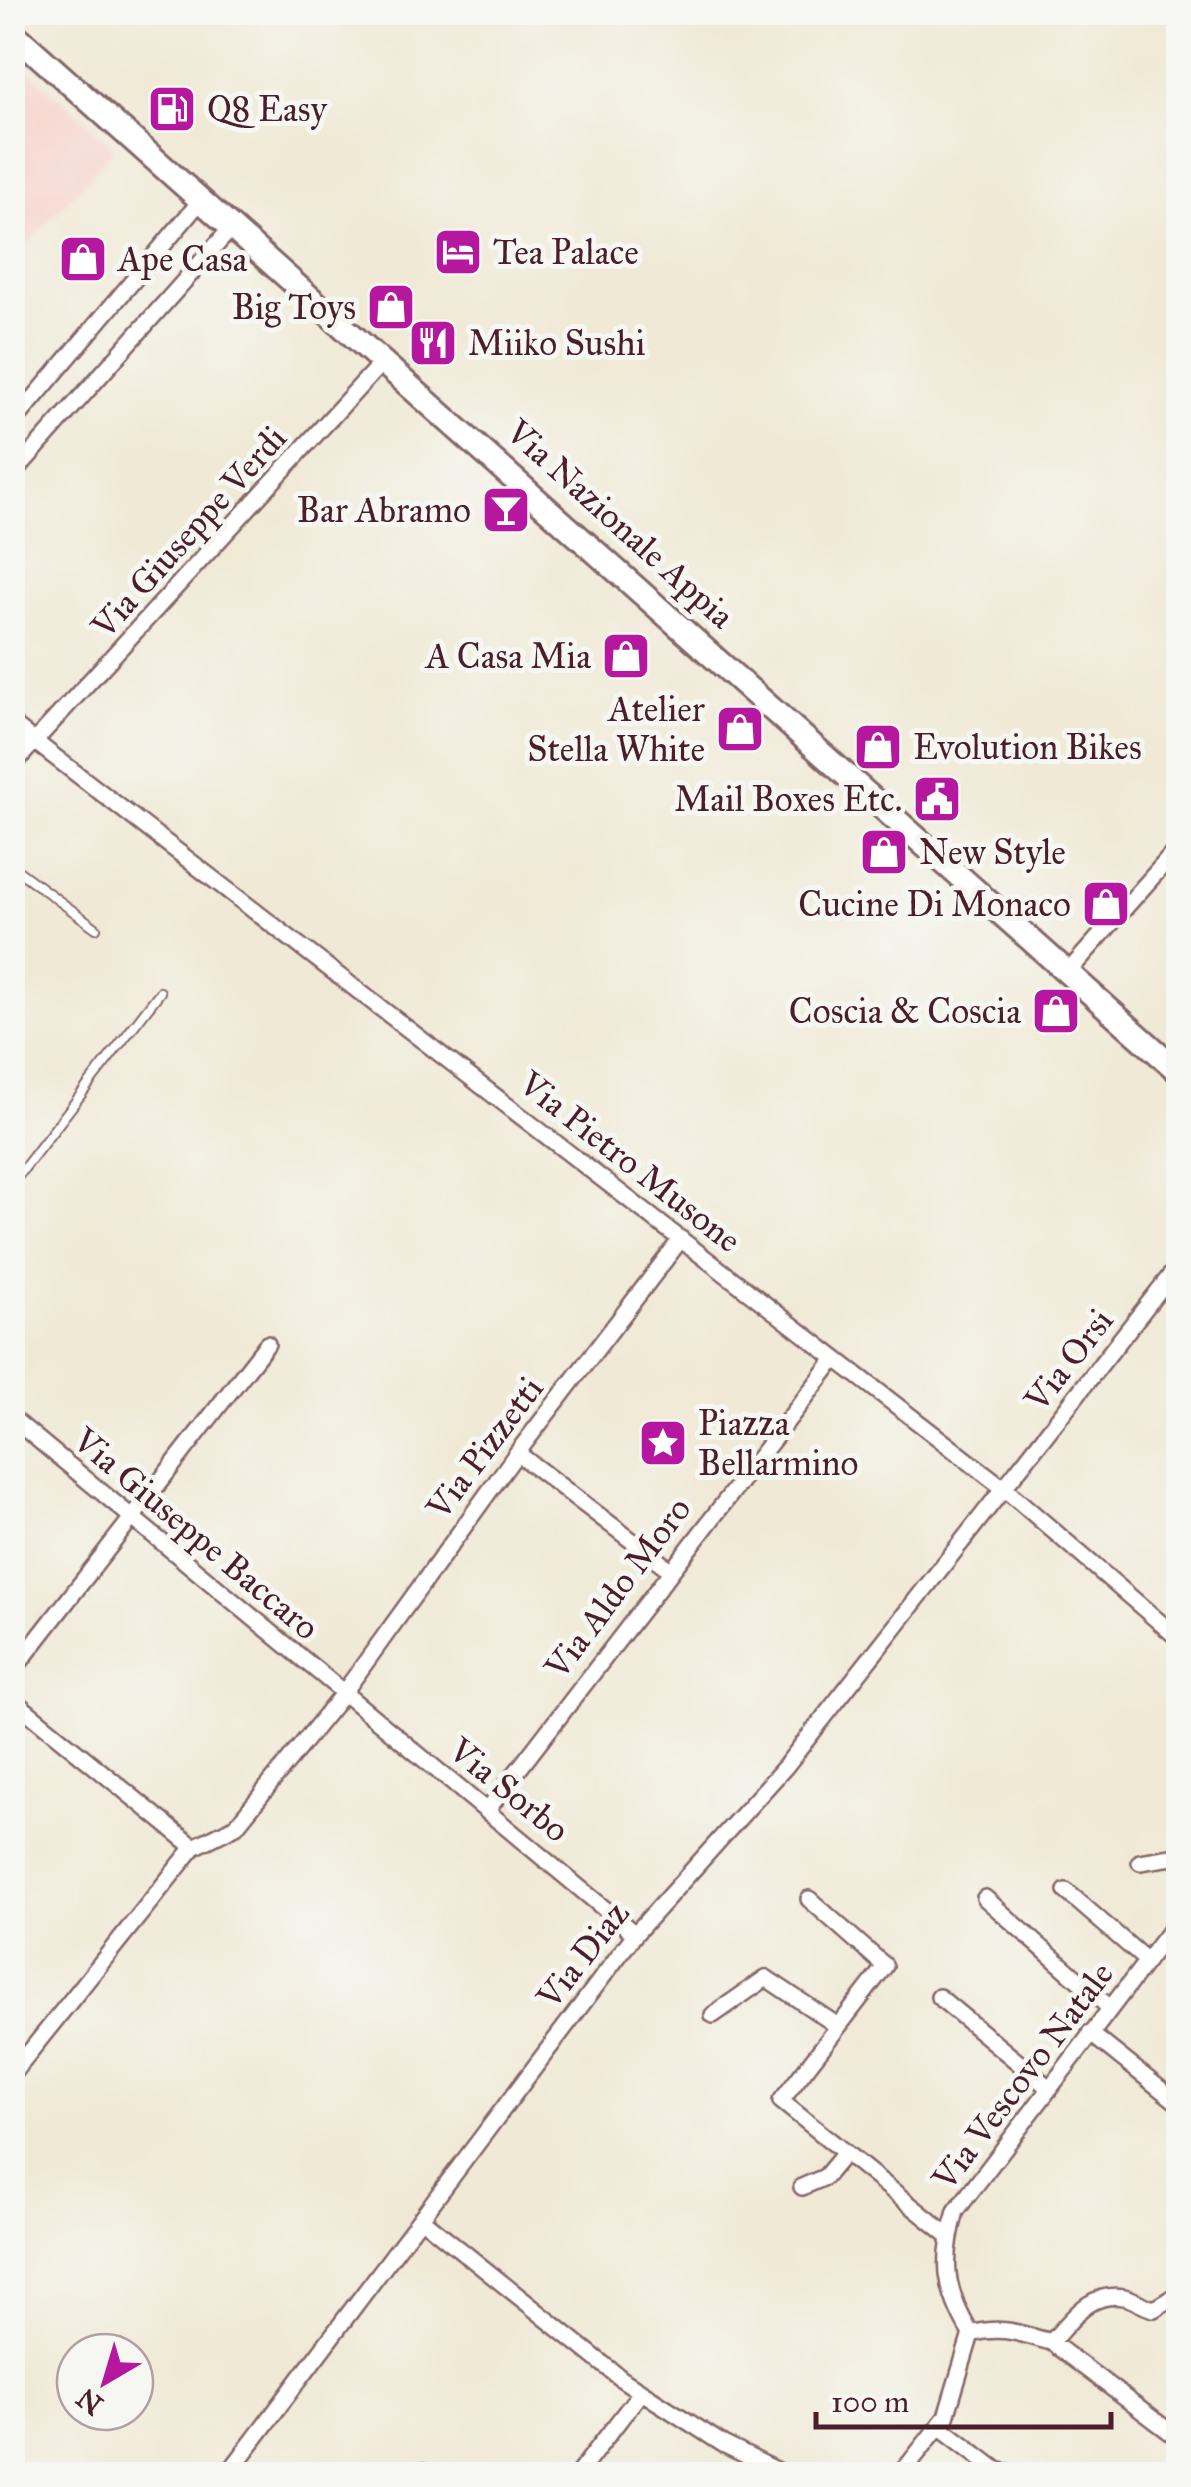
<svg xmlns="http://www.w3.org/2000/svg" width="1191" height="2487" font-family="'IM FELL Great Primer',serif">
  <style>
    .built { fill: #f7d1c9 }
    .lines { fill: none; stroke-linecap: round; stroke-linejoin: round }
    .lane-casing { stroke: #846666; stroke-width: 12 }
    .street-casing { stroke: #846666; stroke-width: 20 }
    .secondary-casing { stroke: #846666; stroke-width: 28 }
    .lane { stroke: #fff; stroke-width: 8 }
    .street { stroke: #fff; stroke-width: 15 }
    .secondary { stroke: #fff; stroke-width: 22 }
    .labels { text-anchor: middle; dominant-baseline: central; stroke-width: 10; stroke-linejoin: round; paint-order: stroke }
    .poi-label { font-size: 35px; fill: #4a1f2b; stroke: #f6f6f2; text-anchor: start }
    .street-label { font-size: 35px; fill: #4a1f2b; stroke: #f6f6f2 }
  </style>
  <rect width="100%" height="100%" fill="#f6f6f2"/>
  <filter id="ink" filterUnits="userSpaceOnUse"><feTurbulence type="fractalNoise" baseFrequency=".01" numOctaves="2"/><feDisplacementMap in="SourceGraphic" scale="20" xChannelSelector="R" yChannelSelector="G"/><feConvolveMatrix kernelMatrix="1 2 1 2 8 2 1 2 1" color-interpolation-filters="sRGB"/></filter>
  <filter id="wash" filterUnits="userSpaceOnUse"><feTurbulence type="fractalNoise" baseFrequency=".0048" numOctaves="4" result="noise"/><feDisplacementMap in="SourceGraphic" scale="40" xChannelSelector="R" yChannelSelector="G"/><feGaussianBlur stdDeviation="2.25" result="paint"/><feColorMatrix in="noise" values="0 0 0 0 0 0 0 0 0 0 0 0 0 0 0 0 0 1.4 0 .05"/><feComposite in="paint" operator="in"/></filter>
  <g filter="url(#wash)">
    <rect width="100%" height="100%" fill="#f0e9d5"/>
    <path class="built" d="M13 57 115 148 13 260Z"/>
  </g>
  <g filter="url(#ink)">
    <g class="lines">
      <g class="lane-casing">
        <path id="lane" d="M12 882 20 872 96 928
          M12 1184 160 992"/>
      </g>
      <g class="street-casing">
        <path id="street" d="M12 424 203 198
          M12 475 234 225
          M12 724 1006 1490 1178 1638
          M12 766 384 360
          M1068 972 1178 848
          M12 1418 635 1934
          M517 1453 669 1569
          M12 1672 267 1344
          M12 1699 194 1847
          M488 1809 835 1359
          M1140 1862 1178 1856
          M1066 1891 1147 1961
          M985 1898 1110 2008
          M809 1899 885 1966 781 2101 949 2236
          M939 1997 1049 2088
          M713 2015 766 1978 838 2026
          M1090 2033 1178 2103
          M12 2074 194 1847 236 1826 342 1695 517 1453 681 1239
          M802 2187 825 2177 845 2153
          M423 2220 623 2380 723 2444 784 2474
          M971 2334C944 2289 942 2261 956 2211L1178 1920
          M971 2334C1004 2325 1020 2334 1051 2342 1072 2320 1089 2291 1124 2297 1135 2299 1143 2307 1154 2309L1178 2294
          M1051 2342 1178 2438
          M939 2426 998 2471 1019 2474
          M423 2471 428 2474
          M228 2474 635 1934 785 1767 1178 1266
          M578 2474 641 2392
          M901 2474 946 2417 971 2334"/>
      </g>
      <g class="secondary-casing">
        <path id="secondary" d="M12 32 1178 1071"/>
      </g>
      <use href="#lane" class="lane"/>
      <use href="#street" class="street"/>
      <use href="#secondary" class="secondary"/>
    </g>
  </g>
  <defs>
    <g id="fuel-square" transform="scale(2.5)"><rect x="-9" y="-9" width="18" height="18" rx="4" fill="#b5179e" stroke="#f6f6f2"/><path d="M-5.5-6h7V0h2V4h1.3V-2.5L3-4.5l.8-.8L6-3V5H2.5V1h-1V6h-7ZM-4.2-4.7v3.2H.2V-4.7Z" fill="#fff"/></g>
    <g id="hotel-square" transform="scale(2.5)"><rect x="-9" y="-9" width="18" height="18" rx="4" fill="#b5179e" stroke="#f6f6f2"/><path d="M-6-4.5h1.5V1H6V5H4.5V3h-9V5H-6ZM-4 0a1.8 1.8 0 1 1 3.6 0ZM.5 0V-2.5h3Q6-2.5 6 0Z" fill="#fff"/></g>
    <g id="shop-square" transform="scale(2.5)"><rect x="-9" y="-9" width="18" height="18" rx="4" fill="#b5179e" stroke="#f6f6f2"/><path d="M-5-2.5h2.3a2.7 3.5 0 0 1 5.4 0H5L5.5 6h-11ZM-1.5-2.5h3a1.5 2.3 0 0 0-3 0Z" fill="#fff"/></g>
    <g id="restaurant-square" transform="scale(2.5)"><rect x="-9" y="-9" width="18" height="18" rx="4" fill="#b5179e" stroke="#f6f6f2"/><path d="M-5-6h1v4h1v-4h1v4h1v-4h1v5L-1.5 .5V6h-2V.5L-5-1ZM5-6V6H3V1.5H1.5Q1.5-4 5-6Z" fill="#fff"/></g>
    <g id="bar-square" transform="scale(2.5)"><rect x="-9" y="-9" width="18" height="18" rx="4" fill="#b5179e" stroke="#f6f6f2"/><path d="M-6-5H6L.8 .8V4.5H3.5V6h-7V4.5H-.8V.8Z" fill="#fff"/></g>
    <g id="civic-square" transform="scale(2.5)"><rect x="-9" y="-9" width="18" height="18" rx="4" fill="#b5179e" stroke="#f6f6f2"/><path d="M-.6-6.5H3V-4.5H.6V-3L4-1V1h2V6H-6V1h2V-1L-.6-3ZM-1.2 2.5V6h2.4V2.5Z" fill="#fff"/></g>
    <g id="sight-square" transform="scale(2.5)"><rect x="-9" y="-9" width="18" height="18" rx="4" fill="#b5179e" stroke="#f6f6f2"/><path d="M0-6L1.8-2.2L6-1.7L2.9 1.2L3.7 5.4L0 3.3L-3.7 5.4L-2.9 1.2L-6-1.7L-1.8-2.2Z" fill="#fff"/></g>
  </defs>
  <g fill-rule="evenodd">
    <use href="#fuel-square" x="172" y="109"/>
    <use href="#hotel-square" x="458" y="252"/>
    <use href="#shop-square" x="83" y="259"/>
    <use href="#shop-square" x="391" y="307"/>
    <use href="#restaurant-square" x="433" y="343"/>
    <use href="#bar-square" x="506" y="510"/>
    <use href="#shop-square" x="626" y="656"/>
    <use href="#shop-square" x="740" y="729"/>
    <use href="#shop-square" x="878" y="747"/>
    <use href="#civic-square" x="937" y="799"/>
    <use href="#shop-square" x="884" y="852"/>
    <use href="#shop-square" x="1106" y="904"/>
    <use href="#shop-square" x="1056" y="1011"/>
    <use href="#sight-square" x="663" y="1443"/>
  </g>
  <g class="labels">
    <g class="poi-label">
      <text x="207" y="109">Q8 Easy</text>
      <text x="493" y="252">Tea Palace</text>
      <text x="118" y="259">Ape Casa</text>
      <text x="356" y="307" text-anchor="end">Big Toys</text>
      <text x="468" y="343">Miiko Sushi</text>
      <text x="471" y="510" text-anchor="end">Bar Abramo</text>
      <text x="591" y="656" text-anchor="end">A Casa Mia</text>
      <text x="705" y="709" text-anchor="end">Atelier<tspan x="705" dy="40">Stella White</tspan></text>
      <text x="913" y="747">Evolution Bikes</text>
      <text x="902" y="799" text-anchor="end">Mail Boxes Etc.</text>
      <text x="919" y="852">New Style</text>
      <text x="1071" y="904" text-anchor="end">Cucine Di Monaco</text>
      <text x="1021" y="1011" text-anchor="end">Coscia &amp; Coscia</text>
      <text x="698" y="1423">Piazza<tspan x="698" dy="40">Bellarmino</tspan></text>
    </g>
    <g class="street-label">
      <text transform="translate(620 524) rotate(42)">Via Nazionale Appia</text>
      <text transform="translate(189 532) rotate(-48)">Via Giuseppe Verdi</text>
      <text transform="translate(630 1162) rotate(38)">Via Pietro Musone</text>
      <text transform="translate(1069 1360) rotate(-52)">Via Orsi</text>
      <text transform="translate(485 1448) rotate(-53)">Via Pizzetti</text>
      <text transform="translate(196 1534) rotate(40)">Via Giuseppe Baccaro</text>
      <text transform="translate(618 1588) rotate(-53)">Via Aldo Moro</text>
      <text transform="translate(509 1790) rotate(39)">Via Sorbo</text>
      <text transform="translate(583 1955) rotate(-52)">Via Diaz</text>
      <text transform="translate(1023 2076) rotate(-53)">Via Vescovo Natale</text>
    </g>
  </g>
  <rect width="1191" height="2487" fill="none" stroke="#f6f6f2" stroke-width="50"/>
  <g transform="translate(105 2382) rotate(218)"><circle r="48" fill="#f6f6f2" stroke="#b1a0a2" stroke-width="2.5"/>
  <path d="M0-8L18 38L0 25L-18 38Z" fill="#b5179e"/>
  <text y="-15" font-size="28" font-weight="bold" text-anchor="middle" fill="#4a1f2b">N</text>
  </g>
  <path d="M816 2412v15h295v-15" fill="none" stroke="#4a1f2b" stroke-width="5"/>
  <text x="831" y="2412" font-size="30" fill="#4a1f2b" stroke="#f6f6f2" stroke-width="8" paint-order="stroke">100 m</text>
</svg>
